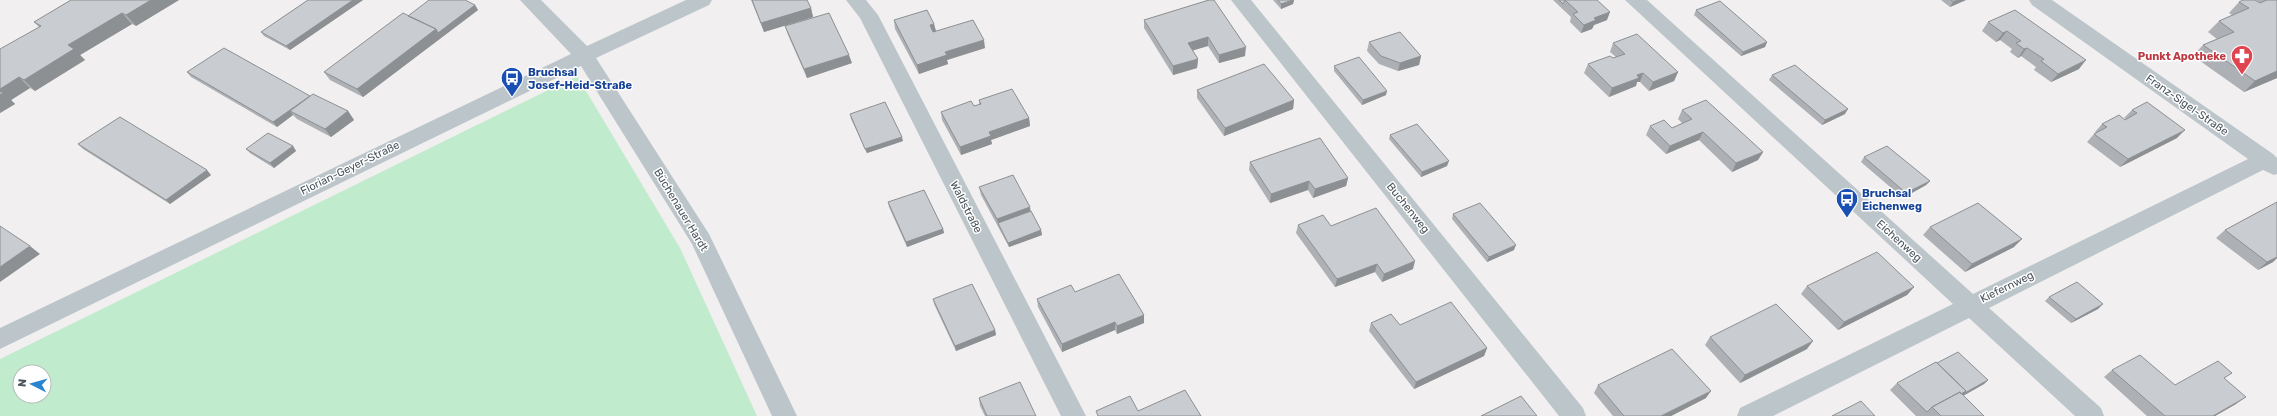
<svg xmlns="http://www.w3.org/2000/svg" width="2277" height="416" font-family="Rubik,sans-serif">
  <style>
    .green { fill: #c1ebcd; fill-rule: evenodd }
    .lines { fill: none; stroke-linecap: round; stroke-linejoin: round }
    .minor { fill: #bcc5ca; fill-rule: evenodd }
    .wall { fill: #adb0b4 }
    .shaded-wall { fill: #8d9092 }
    .building { fill: #c9cdd1; stroke: #8d9092 }
    .labels { text-anchor: middle; dominant-baseline: central; stroke-width: 3; stroke-linejoin: round; paint-order: stroke }
    .health-label { font-size: 11px; font-weight: bold; fill: #be3a42; stroke: #fff; text-anchor: end }
    .transit-label { font-size: 11px; font-weight: bold; fill: #164399; stroke: #fff; text-anchor: start }
    .street-label { font-size: 11px; fill: #49545b; stroke: #fff }
  </style>
  <rect width="100%" height="100%" fill="#f1efef"/>
  <path class="green" d="M577 76 680 248 757 416H0V359ZM20 372H44V396H20Z"/>
  <g class="lines">
    <path class="minor" d="M520 0H541L587 46 686 0H712L709 5 596 58 709 234 797 416H772L692 244 581 66 0 349V328L571 54Z
      M846 0H866L878 15 1086 416H1061L860 18Z
      M1231 0H1251L1583 408 1586 416H1559Z
      M1625 0H1647L1973 294 2248 159 2032 5 2029 0H2052L2273 154 2277 158V174L2274 175 2263 170 1989 308 2101 408 2104 416H2075L1969 318 1773 416H1737L1740 408 1953 304Z"/>
  </g>
  <path class="wall" d="M71 0H179L136 26 132 24 80 55 85 60 35 91 30 88 11 100 15 104 0 113 39 27 34 22Z
    M308 0H363L290 50 264 36 261 32Z
    M751 0H807L811 8 813 17 764 32Z
    M1209 0 1245 56 1219 63 1208 46 1192 50 1198 59 1197 68 1173 75 1144 28V20Z
    M1273 0H1294L1293 4 1281 9Z
    M1553 0H1597L1607 20 1594 25 1592 29 1581 33 1570 22 1571 17Z
    M1941 0H1966L1950 7Z
    M2256 0H2277V78L2244 92 2193 56 2203 45 2217 39 2208 32 2219 21 2232 15 2229 13 2239 2 2260 3Z
    M475 5 478 10 363 97 330 80 324 72Z
    M1696 10 1767 42 1765 47 1741 56 1694 15Z
    M2015 10 2079 69 2051 82 2034 70 2036 67 2021 56 2018 58 2010 52 2012 49 2000 40 1996 42 1982 31 1988 22Z
    M894 20 934 24 936 31 985 48 947 60 948 64 919 74 895 29Z
    M785 26 852 63 807 78 788 35Z
    M1369 42 1421 56 1419 65 1398 71 1379 64 1367 51Z
    M1613 43 1678 72 1674 81 1649 91 1640 82H1637L1636 86 1609 97 1584 73 1588 64 1616 57 1610 52Z
    M1334 66 1386 95 1362 105 1334 71Z
    M187 72 310 96 348 111 354 120 331 137 297 119 293 115 277 127 191 77Z
    M1772 75 1845 114 1822 125 1769 80Z
    M1197 90 1294 100 1293 109 1224 136 1197 98Z
    M979 100 1029 118 1030 126 991 140 992 144 961 155 942 120 941 112 974 106 979 105Z
    M1682 110 1763 152 1758 160 1732 172 1699 140 1666 154 1646 135 1650 126 1672 128 1682 123 1678 119Z
    M2132 110 2177 138 2120 167 2087 142 2094 134 2096 133 2095 132 2102 124 2125 120 2126 119 2124 118Z
    M850 114 903 141 867 153 851 119Z
    M1390 135 1447 166 1421 177 1389 139Z
    M78 144 211 175 170 204 83 149Z
    M293 146 296 151 274 168 250 153 246 149Z
    M1864 157 1930 181 1926 185 1903 198 1861 162Z
    M1250 162 1348 178 1346 186 1313 198 1308 190 1270 203 1249 170Z
    M979 187 1031 211 1041 230 1042 235 1009 247 981 195Z
    M888 202 943 229 944 233 907 247 889 207Z
    M2277 202V258L2273 262 2258 270 2216 238 2225 230Z
    M1453 214 1514 250 1487 262 1452 219Z
    M1298 225 1331 226 1413 269 1382 282 1375 272 1335 287 1296 233Z
    M1930 227 2014 247 1965 272 1923 235Z
    M1807 286 1914 287 1907 295 1838 330 1801 294Z
    M1075 292 1144 315V323L1117 334 1115 330 1062 352 1038 307 1037 299Z
    M2049 297 2098 309 2071 323 2045 301Z
    M933 299 995 330 996 335 956 351 934 304Z
    M1371 323 1400 325 1487 348 1484 356 1414 389 1369 331Z
    M1710 337 1807 349 1740 383 1705 345Z
    M1937 363 1988 380 1984 384 1963 396 1984 416H1916L1890 390 1897 383Z
    M2112 370 2175 385 2232 373 2224 378 2236 404 2215 416H2147L2104 377Z
    M1598 385 1706 398 1671 416H1613L1594 393Z
    M979 398 1036 416H985L980 406Z"/>
  <path class="shaded-wall" d="M151 0H179L136 26 126 15Z
    M353 0H363L290 50 286 46Z
    M1293 0H1294L1293 4 1281 9V4Z
    M1958 0H1966L1950 7 1953 2Z
    M475 5 478 10 363 97 357 89 436 29Z
    M811 8 813 17 764 32 761 23Z
    M1610 12 1607 20 1594 25 1592 29 1581 33 1584 25 1594 18Z
    M122 13 132 24 80 55 85 60 35 91 24 80 68 45Z
    M934 24 936 32 931 34 930 25Z
    M2007 31 2000 40 1996 42 2003 33Z
    M1208 37V46L1188 52V43Z
    M984 40 985 48 947 60 948 64 919 74 917 65 945 52Z
    M1767 42 1765 47 1741 56 1743 52Z
    M1246 47 1245 56 1219 63V55Z
    M2027 48 2021 56 2018 58 2024 49Z
    M849 55 852 63 807 78 804 69Z
    M1421 56 1419 65 1398 71 1400 63Z
    M1198 59 1197 68 1173 75V66Z
    M2086 60 2079 69 2051 82 2058 74Z
    M2277 71V78L2244 92 2255 81Z
    M1678 72 1674 81 1649 91 1653 82Z
    M1643 73 1640 82H1637L1636 86 1609 97 1612 88 1637 75Z
    M19 77 30 88 11 100 15 104 0 113V89Z
    M1387 91 1386 95 1362 105 1363 100Z
    M310 96 290 111 293 115 277 127 273 122Z
    M1294 100 1293 109 1224 136 1225 128Z
    M1848 109 1845 114 1822 125 1825 120Z
    M348 111 354 120 331 137 325 129Z
    M1029 118 1030 126 991 140 992 144 961 155 960 147 989 132Z
    M2185 130 2177 138 2120 167 2128 159Z
    M1703 132 1699 140 1666 154 1670 146Z
    M902 137 903 141 867 153 865 149Z
    M293 146 296 151 274 168 270 163Z
    M1763 152 1758 160 1732 172 1736 163Z
    M1449 161 1447 166 1421 177 1422 172Z
    M207 170 211 175 170 204 166 200Z
    M1348 178 1346 186 1313 198 1315 189Z
    M1309 181 1308 190 1270 203 1271 194Z
    M1930 181 1926 185 1903 198 1906 193Z
    M1030 207 1031 215 998 223 997 219Z
    M943 229 944 233 907 247 906 242Z
    M1041 230 1042 235 1009 247 1008 243Z
    M2022 239 2014 247 1965 272 1972 264Z
    M1516 245 1514 250 1487 262 1489 257Z
    M30 246 40 254 0 282V267Z
    M2277 257V258L2273 262 2258 270 2267 262Z
    M1415 261 1413 269 1382 282 1384 274Z
    M1377 264 1375 272 1335 287 1337 279Z
    M1914 287 1907 295 1838 330 1844 322Z
    M2103 304 2098 309 2071 323 2076 319Z
    M1144 315V323L1117 334V326Z
    M1115 322V330L1062 352V344Z
    M995 330 996 335 956 351 955 346Z
    M1813 341 1807 349 1740 383 1745 375Z
    M1487 348 1484 356 1414 389 1416 382Z
    M1988 380 1984 384 1936 411 1933 409 1966 391Z
    M1711 391 1706 398 1671 416H1661Z
    M2246 397 2236 404 2215 416H2213Z"/>
  <path class="building" d="M71 0H151L126 15 122 13 68 45 74 49 24 80 19 77 0 89V49L41 26 34 22Z
    M308 0H353L286 46 261 32Z
    M429 0H465L475 5 438 33 436 29 408 16Z
    M752 0H807L811 8 761 23Z
    M1209 0H1214L1246 47 1219 55 1208 37 1188 43 1198 59 1173 66 1144 20Z
    M1278 0H1293L1281 4Z
    M1559 0H1565L1563 4Z
    M1565 0H1597L1610 12 1594 18 1596 20 1584 25 1573 14 1578 12Z
    M1951 0H1958L1953 2Z
    M2243 0H2255L2260 3 2267 0H2277V71L2255 81 2203 45 2234 32 2219 21 2249 8 2239 2Z
    M1720 1 1767 42 1743 52 1696 10Z
    M927 10 934 24 930 25 933 32 973 20 984 40 945 52 947 55 917 65 894 20Z
    M2015 10 2086 60 2058 74 2041 61 2044 59 2027 48 2024 49 2016 43 2021 41 2007 31 2003 33 1988 22Z
    M403 13 436 29 357 89 324 72Z
    M829 13 849 55 804 69 785 26Z
    M1400 32 1421 56 1400 63 1381 56 1369 42Z
    M1637 34 1678 72 1653 82 1643 73 1637 75 1639 78 1612 88 1588 64 1610 56 1613 58 1625 54 1613 43Z
    M224 48 310 96 273 122 187 72Z
    M1359 57 1387 91 1363 100 1334 66Z
    M1264 64 1294 100 1225 128 1197 90Z
    M1795 65 1848 109 1825 120 1772 75Z
    M1012 89 1029 118 989 132 991 136 960 147 941 112 971 101 974 106 981 104 979 100Z
    M0 91 3 93 0 95Z
    M313 94 348 111 325 129 290 111Z
    M1706 100 1763 152 1736 163 1703 132 1670 146 1650 126 1664 120 1672 128 1692 119 1682 110Z
    M885 102 902 137 865 149 850 114Z
    M2147 102 2185 130 2128 159 2094 134 2107 127 2102 124 2119 115 2125 120 2137 113 2132 110Z
    M120 117 207 170 166 200 78 144Z
    M1417 124 1449 161 1422 172 1390 135Z
    M268 133 293 146 270 163 246 149Z
    M1320 138 1348 178 1315 189 1309 181 1271 194 1250 162Z
    M1887 146 1930 181 1906 193 1864 157Z
    M1013 175 1030 207 997 219 979 187Z
    M924 190 943 229 906 242 888 202Z
    M2277 202V257L2267 262 2225 230Z
    M1480 203 1516 245 1489 257 1453 214Z
    M1978 203 2022 239 1972 264 1930 227Z
    M1376 208 1415 261 1384 274 1377 264 1337 279 1298 225 1323 215 1331 226Z
    M1031 211 1041 230 1008 243 998 223Z
    M0 226 30 246 0 267Z
    M1877 252 1914 287 1844 322 1807 286Z
    M1119 274 1144 315 1117 326 1115 322 1062 344 1037 299 1071 285 1075 292Z
    M2077 282 2103 304 2076 319 2049 297Z
    M972 284 995 330 955 346 933 299Z
    M1451 302 1487 348 1416 382 1371 323 1391 314 1400 325Z
    M1776 304 1813 341 1745 375 1710 337Z
    M1672 349 1711 391 1661 416H1624L1598 385Z
    M1958 352 1988 380 1963 394 1966 391 1937 363Z
    M2140 355 2175 385 2218 361 2232 373 2224 378 2246 397 2213 416H2165L2112 370Z
    M1936 362 1966 391 1961 394 1960 392 1932 407 1927 412 1897 383Z
    M1020 382 1036 416H987L979 398Z
    M1185 390 1201 416H1098L1096 411 1130 396 1138 411Z
    M1960 392 1984 416H1941L1932 407Z
    M1521 396 1537 416H1481Z
    M1861 401 1875 416H1832Z"/>
  <defs>
    <g id="pharmacy-pin" transform="scale(1.15)"><path d="M0 17L-7.5 6A9.5 9.5 0 1 1 7.5 6Z" fill="#e0444e" stroke="#fff"/><path d="M-2-6h4v4h4v4h-4v4h-4v-4h-4v-4h4Z" fill="#fff"/></g>
    <g id="bus-pin" transform="scale(1.15)"><path d="M0 17L-7.5 6A9.5 9.5 0 1 1 7.5 6Z" fill="#1a4fb4" stroke="#fff"/><path d="M-5-6H5V4H4V6H2V4H-2V6H-4V4H-5ZM-3.5-4V0h7V-4ZM-3.5 1.2v1.5H-2V1.2ZM2 1.2v1.5H3.5V1.2Z" fill="#fff"/></g>
  </defs>
  <g fill-rule="evenodd">
    <use href="#pharmacy-pin" x="2242" y="56"/>
    <use href="#bus-pin" x="512" y="78"/>
    <use href="#bus-pin" x="1847" y="199"/>
  </g>
  <g class="labels">
    <g class="health-label">
      <text x="2226" y="56">Punkt Apotheke</text>
    </g>
    <g class="transit-label">
      <text x="528" y="72">Bruchsal<tspan x="528" dy="13">Josef-Heid-Straße</tspan></text>
      <text x="1862" y="193">Bruchsal<tspan x="1862" dy="13">Eichenweg</tspan></text>
    </g>
    <g class="street-label">
      <text transform="translate(2187 105) rotate(35)">Franz-Sigel-Straße</text>
      <text transform="translate(350 168) rotate(-26)">Florian-Geyer-Straße</text>
      <text transform="translate(966 207) rotate(63)">Waldstraße</text>
      <text transform="translate(1408 208) rotate(51)">Buchenweg</text>
      <text transform="translate(681 210) rotate(59)">Büchenauer Hardt</text>
      <text transform="translate(1899 241) rotate(42)">Eichenweg</text>
      <text transform="translate(2007 287) rotate(-26)">Kiefernweg</text>
    </g>
  </g>
  <g transform="translate(32 384) rotate(276)"><circle r="19" fill="#ffffff" stroke="#b6bbbd"/>
  <path d="M0-3L7 15L0 10L-7 15Z" fill="#2a84d0"/>
  <text y="-6" font-size="11" font-weight="bold" text-anchor="middle" fill="#49545b">N</text>
  </g>
</svg>
